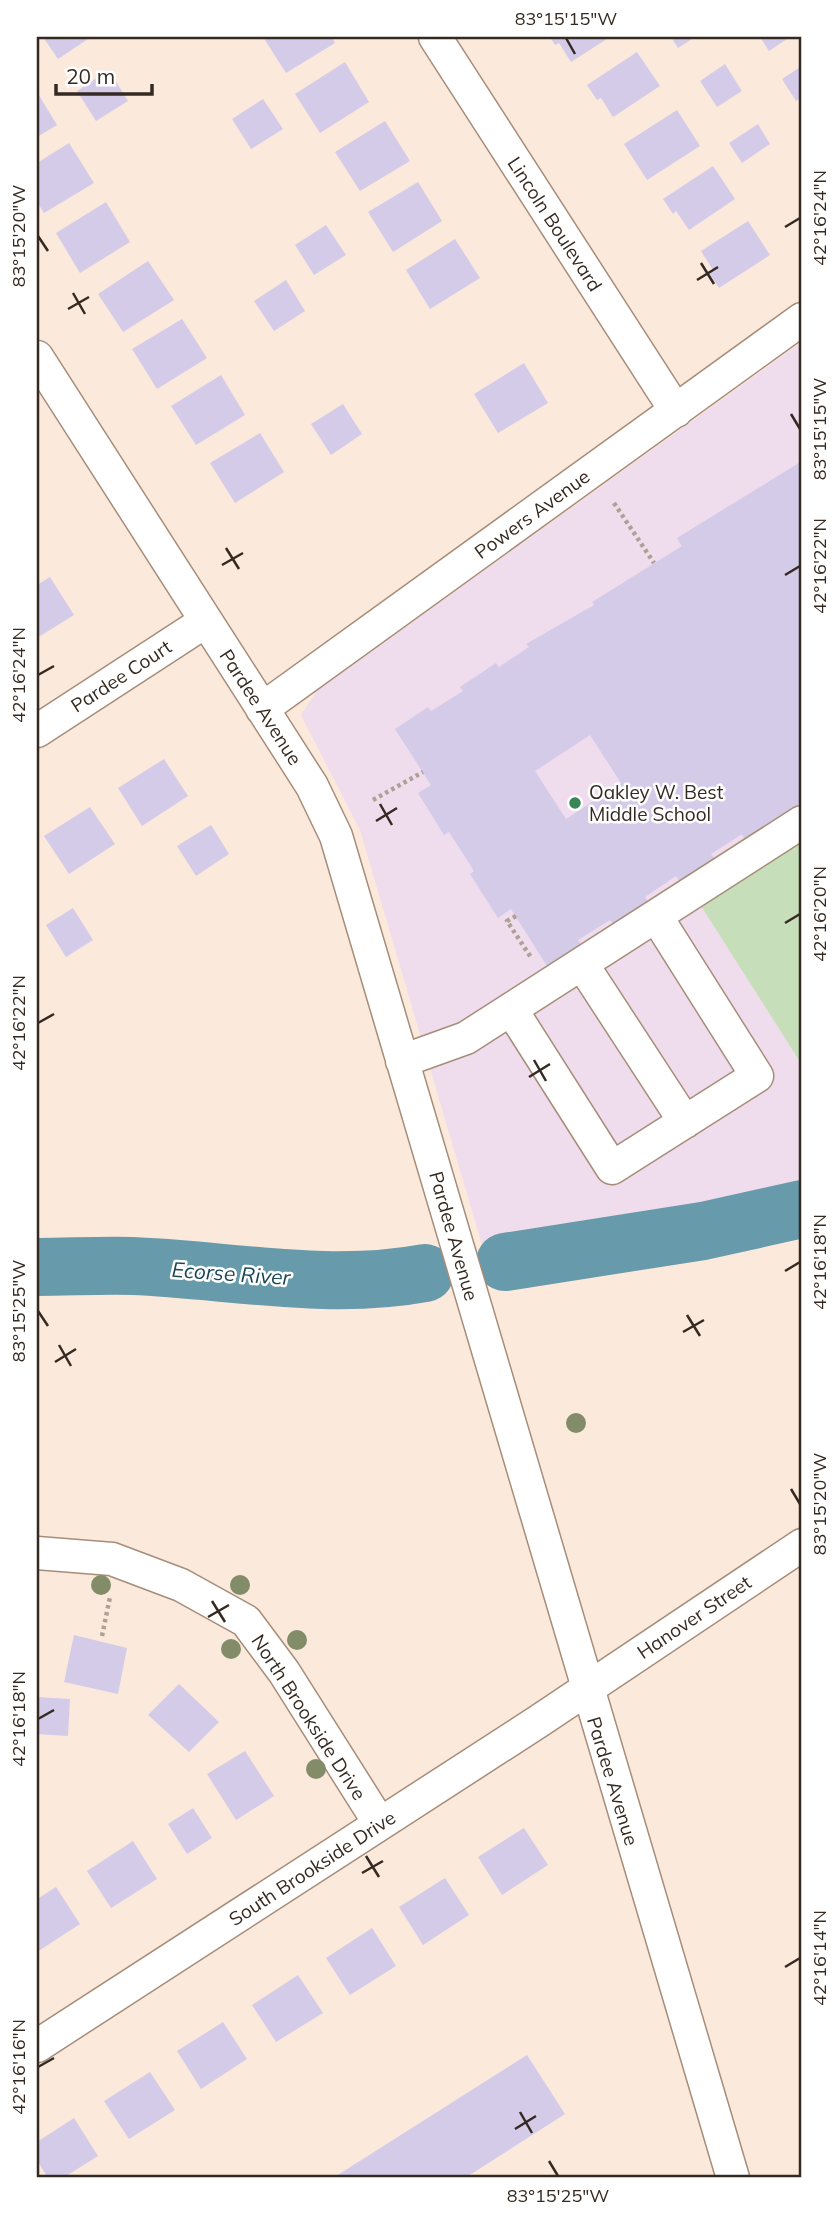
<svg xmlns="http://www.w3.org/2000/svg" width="839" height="2215" font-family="Mulish,sans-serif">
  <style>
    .education { fill: #efdced }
    .green { fill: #c6dfba }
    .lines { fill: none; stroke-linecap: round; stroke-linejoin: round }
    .river { stroke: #679aaa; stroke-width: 58 }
    .building { fill: #d4cbe9; fill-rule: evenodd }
    .minor-casing { stroke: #a78d79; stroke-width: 35 }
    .path { stroke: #afa095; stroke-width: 4.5; stroke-dasharray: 3.5 3.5; stroke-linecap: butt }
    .minor { stroke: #fff; stroke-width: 32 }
    .tree { fill: #828c68 }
    .ticks { fill: none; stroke: #352a22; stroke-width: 2.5 }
    .poi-dot { fill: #378758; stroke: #fff; stroke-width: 2.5 }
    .labels { text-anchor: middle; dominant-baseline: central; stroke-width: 5; stroke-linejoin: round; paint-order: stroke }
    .street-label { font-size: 19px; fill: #352a22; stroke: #fff }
    .poi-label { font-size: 19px; fill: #352a22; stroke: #fff; text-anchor: start }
    .water-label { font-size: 21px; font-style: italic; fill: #1a4754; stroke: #fff }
    .neatline { fill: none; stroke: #352a22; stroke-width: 2.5 }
    .ticks-label { font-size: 18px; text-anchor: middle; fill: #352a22 }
  </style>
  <rect width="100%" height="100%" fill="#fbe9dc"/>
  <path class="education" d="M802 342V840L701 906 802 1065V1209L703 1231 485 1255 360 830 301 715 317 691Z"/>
  <path class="green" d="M802 840V1065L701 906Z"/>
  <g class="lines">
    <path class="river" d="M505 1262 703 1231 802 1209
      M37 1267C69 1267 101 1265 133 1266 230 1270 328 1291 425 1273"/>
  </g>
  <path class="building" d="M43 37H86L88 39 58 59Z
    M263 37H332L335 43 286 73Z
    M550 37H610L571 62 559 43 555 45Z
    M671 37H695L678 48Z
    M760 37H790L769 51Z
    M637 52 660 86 613 117 601 98 597 100 587 85Z
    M345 62 369 102 320 133 295 94Z
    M725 64 742 91 717 107 700 81Z
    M802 66V97L796 101 782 79Z
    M109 70 128 101 96 121 77 91Z
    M37 92 57 125 37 137Z
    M263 99 283 129 251 149 232 119Z
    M677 110 700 146 647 180 624 144Z
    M385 121 410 161 360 191 335 152Z
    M758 124 770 144 742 163 729 143Z
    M69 143 94 183 44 213 37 202V163Z
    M713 166 735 199 689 230 676 211 673 214 663 199Z
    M418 182 442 221 393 252 368 212Z
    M106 202 130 242 80 273 56 233Z
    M748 221 770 255 719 288 709 273 713 270 701 251Z
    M326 225 346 255 314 275 295 245Z
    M455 239 480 278 430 309 406 270Z
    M148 261 174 300 123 332 98 294Z
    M286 280 305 311 274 331 254 301Z
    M182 319 207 358 157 389 132 349Z
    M524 363 548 403 498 433 474 394Z
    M221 375 245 415 196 445 171 406Z
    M343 404 362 434 331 455 311 424Z
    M260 433 284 472 235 503 210 463Z
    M802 461V802L744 839 742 834 711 854 714 858 679 881 676 876 645 897 648 901 613 924 610 920 578 940 581 944 547 966 511 909 498 918 470 874 474 871 449 832 444 835 418 793 431 785 395 729 428 707 431 711 463 691 460 687 496 663 499 667 529 647 526 644 594 605 592 602 682 546 677 538ZM590 735 621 783 566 819 535 771Z
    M50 577 74 615 37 638V585Z
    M164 759 188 796 142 826 118 788Z
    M90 807 115 844 69 874 44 836Z
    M211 825 229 854 196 876 177 846Z
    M73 908 93 940 66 957 46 925Z
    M74 1635 127 1648 118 1694 64 1682Z
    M179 1684 219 1722 189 1752 148 1715Z
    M37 1697 70 1699 68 1736 37 1734Z
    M245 1751 274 1796 236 1820 207 1774Z
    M193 1808 212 1838 187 1854 168 1824Z
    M524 1828 548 1865 502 1895 478 1857Z
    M133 1841 157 1879 111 1908 87 1871Z
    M445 1878 469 1915 423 1945 399 1907Z
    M56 1887 80 1924 37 1952V1899Z
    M372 1928 396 1966 350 1995 326 1958Z
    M298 1975 323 2013 276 2042 252 2005Z
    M223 2022 247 2059 201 2089 177 2051Z
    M527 2055 565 2114 465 2178H333Z
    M150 2072 175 2110 129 2139 104 2101Z
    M74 2118 98 2156 63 2178H48L37 2160V2142Z"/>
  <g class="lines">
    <g class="minor-casing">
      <path id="minor" d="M435 37 676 411
        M37 357 312 786 336 836 733 2178
        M262 709 802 319
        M37 731 206 621
        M582 964 685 1122
        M511 1009 612 1168 757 1076 656 916
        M402 1061 466 1038 802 822
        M37 1553 112 1559 181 1585 246 1621 284 1672 380 1824
        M37 2046 539 1721 802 1545"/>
    </g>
    <path class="path" d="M614 503 654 563
      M373 800 423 772
      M516 916 507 921 532 959
      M102 1636 110 1597"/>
    <use href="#minor" class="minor"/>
  </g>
  <g class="tree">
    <circle cx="576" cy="1423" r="10"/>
    <circle cx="101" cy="1585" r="10"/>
    <circle cx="240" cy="1585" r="10"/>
    <circle cx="297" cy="1640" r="10"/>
    <circle cx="231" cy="1649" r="10"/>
    <circle cx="316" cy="1769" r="10"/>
  </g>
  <path class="ticks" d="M566 38 575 54M785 227 800 218M38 236 48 251M701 263 714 284M697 280 718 267M73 293 85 314M68 309 89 297M791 414 800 429M226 548 239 569M222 565 243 553M785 575 800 566M38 675 54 666M380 804 392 825M376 821 397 808M785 923 800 914M38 1023 54 1014M534 1060 546 1081M529 1077 550 1064M785 1271 800 1262M38 1311 48 1326M687 1315 700 1336M683 1332 704 1320M59 1345 71 1366M55 1362 76 1349M791 1489 800 1504M212 1601 225 1622M208 1617 229 1605M38 1719 54 1710M366 1856 379 1877M362 1873 383 1861M785 1967 800 1958M38 2067 54 2058M520 2112 532 2133M515 2129 536 2116M549 2161 558 2176"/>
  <circle class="poi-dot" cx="575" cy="803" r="7"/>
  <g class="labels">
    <g class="street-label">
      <text transform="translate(555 224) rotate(57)">Lincoln Boulevard</text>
      <text transform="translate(532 514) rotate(-36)">Powers Avenue</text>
      <text transform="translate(121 676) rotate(-33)">Pardee Court</text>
      <text transform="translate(261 707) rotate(57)">Pardee Avenue</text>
      <text transform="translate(454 1236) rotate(74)">Pardee Avenue</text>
      <text transform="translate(694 1617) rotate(-34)">Hanover Street</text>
      <text transform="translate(309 1717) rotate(57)">North Brookside Drive</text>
      <text transform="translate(613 1781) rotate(73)">Pardee Avenue</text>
      <text transform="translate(312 1868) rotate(-33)">South Brookside Drive</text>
    </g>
    <g class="poi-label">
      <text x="589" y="792">Oakley W. Best<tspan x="589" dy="22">Middle School</tspan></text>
    </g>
    <g class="water-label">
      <text transform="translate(231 1273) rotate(4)">Ecorse River</text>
    </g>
  </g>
  <rect width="839" height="2215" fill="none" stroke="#ffffff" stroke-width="77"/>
  <path d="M56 84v10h96v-10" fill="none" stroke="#352a22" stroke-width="3.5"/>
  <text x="66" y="84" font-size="21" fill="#352a22" stroke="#ffffff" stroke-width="5" paint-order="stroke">20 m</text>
  <rect x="38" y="38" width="762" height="2138" class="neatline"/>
  <g class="ticks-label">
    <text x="566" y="25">83°15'15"W</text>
    <text transform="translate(820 218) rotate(-90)" y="6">42°16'24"N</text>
    <text transform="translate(19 236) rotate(-90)" y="6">83°15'20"W</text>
    <text transform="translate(820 429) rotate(-90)" y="6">83°15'15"W</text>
    <text transform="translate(820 566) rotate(-90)" y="6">42°16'22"N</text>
    <text transform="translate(19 675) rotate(-90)" y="6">42°16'24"N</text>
    <text transform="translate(820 914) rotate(-90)" y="6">42°16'20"N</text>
    <text transform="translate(19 1023) rotate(-90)" y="6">42°16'22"N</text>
    <text transform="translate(820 1262) rotate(-90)" y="6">42°16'18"N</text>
    <text transform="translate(19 1311) rotate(-90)" y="6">83°15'25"W</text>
    <text transform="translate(820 1504) rotate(-90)" y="6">83°15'20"W</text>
    <text transform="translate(19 1719) rotate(-90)" y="6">42°16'18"N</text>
    <text transform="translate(820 1958) rotate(-90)" y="6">42°16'14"N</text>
    <text transform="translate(19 2067) rotate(-90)" y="6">42°16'16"N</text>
    <text x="558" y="2202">83°15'25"W</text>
  </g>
</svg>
